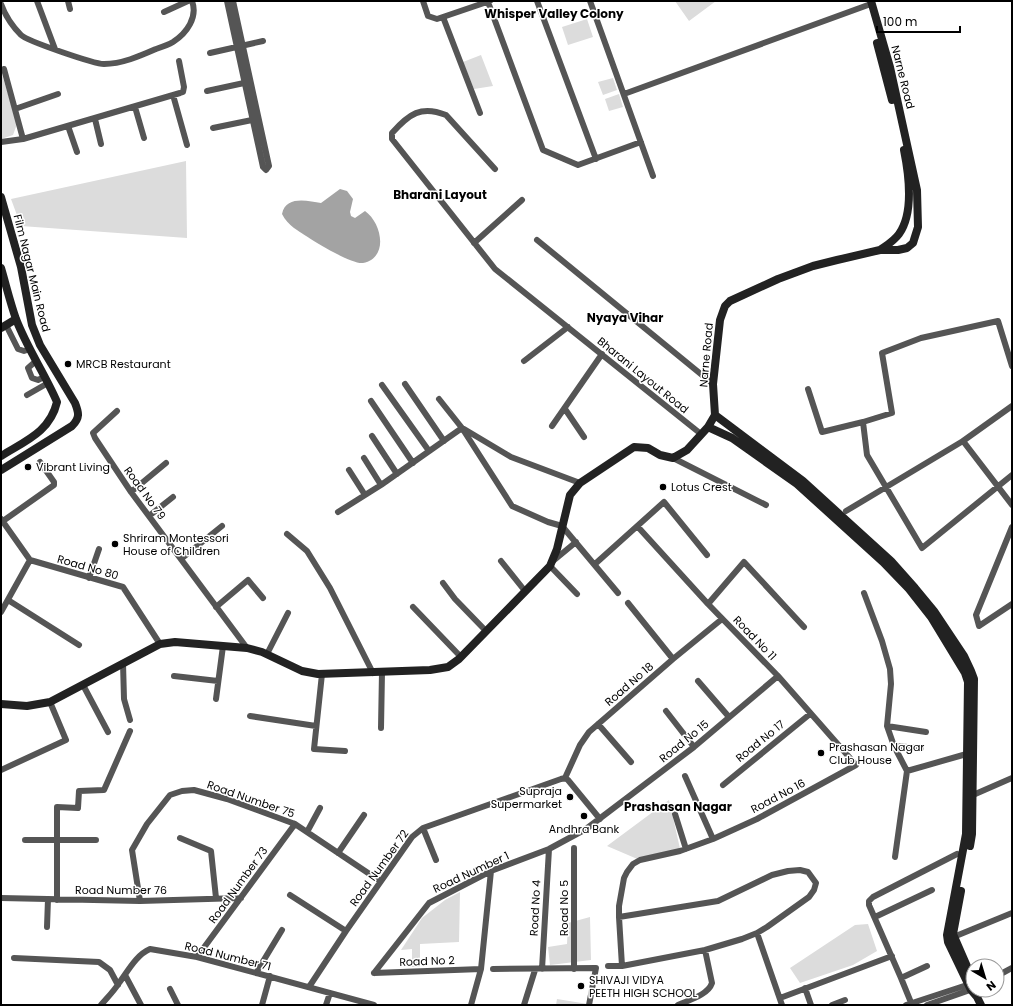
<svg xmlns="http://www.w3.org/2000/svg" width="1013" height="1006" font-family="Poppins,sans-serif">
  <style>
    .green { fill: #dcdcdc }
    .water { fill: #a3a3a3 }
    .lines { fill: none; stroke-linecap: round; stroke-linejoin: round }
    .street { stroke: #555; stroke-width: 6 }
    .secondary { stroke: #222; stroke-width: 8 }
    .poi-dot { fill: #000; stroke: #fff; stroke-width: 1.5 }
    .labels { text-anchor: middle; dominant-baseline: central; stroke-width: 3; stroke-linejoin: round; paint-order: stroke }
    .street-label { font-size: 11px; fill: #000; stroke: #fff }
    .poi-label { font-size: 11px; fill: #000; stroke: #fff; text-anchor: start }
    .neighbourhood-label { font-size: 12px; font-weight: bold; fill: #000; stroke: #fff }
  </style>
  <rect width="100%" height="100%" fill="#fff"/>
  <path class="green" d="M675 1H716L689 21Z
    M587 19 593 37 568 45 562 27Z
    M481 55 493 86 474 89 463 62Z
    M1 71 17 124 13 135 1 139Z
    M613 78 617 90 603 95 598 82Z
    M619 94 623 107 609 111 605 99Z
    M186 161 187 238 21 226 11 199Z
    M669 800 681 853 642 861 607 846Z
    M460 892 459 942 420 944V967H412V949L401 950 422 918 445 900Z
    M590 917 591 960 550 965 548 947 567 944 568 923Z
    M868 924 877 951 853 965 800 983 790 968 855 925Z
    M557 999 594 1005H556Z"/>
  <path class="water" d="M340 189 347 191 353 199 350 212 351 216 355 218 365 211C382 223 389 258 363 263 351 265 305 236 294 228 289 224 285 220 282 214 286 195 308 201 321 203Z"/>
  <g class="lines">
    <path class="street" d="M37 1 55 49
      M68 1 70 9
      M227 1 263 167 266 170 269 166 233 1
      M423 1 428 16 437 19 490 1
      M537 1 596 159
      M590 1 653 176
      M488 2 543 150 578 165 641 142
      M1 4C5 15 13 27 21 35 27 41 94 64 104 64 122 64 140 56 156 49 162 47 168 45 173 42 187 33 198 17 192 1
      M164 12 188 1
      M443 17 480 113
      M210 53 263 41
      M4 69 23 139
      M207 91 244 83
      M624 94 868 5
      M173 95 187 145
      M135 107 144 138
      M15 109 58 94
      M95 119 101 144
      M68 126 77 152
      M213 128 252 120
      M1 142 23 139 180 93 183 92 184 87 179 61
      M495 169 446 115C421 105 409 114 392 133V139L495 269 701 434
      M537 240 713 384
      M474 243 522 200
      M6 325 18 349 24 351 30 349
      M36 361 28 368 32 378 38 380 44 377
      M524 361 568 327
      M405 384 444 441
      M382 385 429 451
      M808 389 822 432 863 422 867 455 922 548 1012 475
      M27 395 48 383
      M439 399 462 428 512 506 548 522 562 526 618 593
      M371 401 413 463
      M565 409 584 437
      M117 411 93 433 95 438 131 492 247 648
      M863 422 892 413 882 353 921 338 998 321 1012 366
      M552 426 602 354
      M464 429 511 457 580 483
      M372 436 397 474
      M963 441 1012 505
      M364 458 381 485
      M673 458 766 505
      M349 470 365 495
      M131 492 166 463
      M846 511 963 441 1012 406
      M338 512 381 485 462 428
      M149 516 173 497
      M1 519 30 560 123 587 160 644
      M3 521 54 485V482L40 462
      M1012 527 976 615 979 626 1012 604
      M287 534 307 551 330 588 373 673
      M181 559 222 526
      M501 561 525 591
      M553 561 576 542
      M595 564 664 502 707 555
      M550 566 577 594
      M89 578 99 549
      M443 583 455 599 486 631
      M864 593 882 641 890 669 891 684 887 726 894 746 907 771 970 753
      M8 600 79 645
      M628 603 673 659
      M708 604 744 562 804 627
      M216 607 248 580 263 598
      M413 607 461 657
      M1 612 30 560
      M267 654 288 613
      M123 663 124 699 130 720
      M322 674 314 749 345 751
      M174 676 218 681
      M698 681 729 717
      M83 685 108 732
      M216 699 223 646
      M666 711 694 747
      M250 716 316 726
      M598 724 631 762
      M887 726 926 732
      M381 728 382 672
      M894 746 921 748
      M1 770 66 740 50 702
      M685 776 713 839
      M565 778 580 745 589 732 673 659 722 619
      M565 778 568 780 600 819
      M723 785 810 714
      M973 795 1012 778
      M675 814 686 849
      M423 828 436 860
      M307 832 320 808
      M180 838 211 851 216 898
      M25 840H96
      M338 853 364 815
      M895 857 907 771
      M290 895 346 931
      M1 898 140 901 241 898
      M57 900V807L78 808 79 791 104 790 130 731
      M140 901 132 850 147 824 170 795 182 791 194 790 227 799 295 824 380 881
      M875 917 932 890
      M47 927 48 899
      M757 933 782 1005
      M951 938 1012 913
      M197 957 295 824
      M14 958 99 962 110 970 118 985
      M608 966H622L705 950 742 939 757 933 767 927 809 897 814 890 816 883 808 872 800 870 788 871 772 875 718 901 619 917
      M622 966 619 917V906L624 878 627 872 633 864 640 860 680 851 713 839 757 819 856 765 778 676 708 604 638 527
      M493 969 596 968 589 1005
      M542 969 549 849
      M574 969V848
      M256 973 282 930
      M374 973 429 903 491 871 549 849 586 829 694 747 778 676
      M374 973 481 969
      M125 975 141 1005
      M997 976 1012 968
      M901 978 927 966
      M309 987 346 931 412 837 423 828 561 779 565 778
      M805 988 811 1005
      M170 989 178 1005
      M780 998 892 956
      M101 1005C107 998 114 991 119 983 128 971 136 955 150 949L197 957 374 1005
      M262 1005 270 976
      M326 1005 330 993
      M471 1005 481 969 491 871
      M524 1005 535 970
      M678 1005C689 1000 708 995 712 983L705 950
      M832 1005 845 1000
      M906 1005 973 983
      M912 1005 901 978 869 905V901L873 897 957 854
      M927 1005 973 989"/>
    <path class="secondary" d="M877 43 892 100
      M1 197 21 267 32 325 40 345 75 403C79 413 80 418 72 426L1 470
      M880 250C887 245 894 241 899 234 914 213 909 175 904 150
      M1 268C6 285 10 302 16 319 27 348 45 374 57 402 50 432 25 441 1 456
      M1 328 16 319
      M715 415 803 481 891 561 915 588 934 611 964 656 971 671 974 679 972 834 970 846
      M708 427 732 438 797 484 883 562 909 589 931 617 965 673 968 682 966 834 947 935 948 942 971 990 977 997 981 1005
      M1 704 27 706 50 702 160 644 175 642 247 648 262 652 302 671 318 674 430 670 448 667 459 659 550 566 557 549 570 495 580 483 634 447 648 448 660 455 673 458 687 450 708 427 715 415 713 384 720 320 725 306 730 301 778 279 813 266 837 260 880 250H898L907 248 913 243 918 227 917 190 890 67 871 1
      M961 891 953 934 973 980"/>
  </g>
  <g class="poi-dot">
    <circle cx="68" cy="364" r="4"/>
    <circle cx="28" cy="467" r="4"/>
    <circle cx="663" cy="487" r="4"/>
    <circle cx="115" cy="544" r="4"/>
    <circle cx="821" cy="753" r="4"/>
    <circle cx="570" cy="797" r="4"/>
    <circle cx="584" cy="816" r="4"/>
    <circle cx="581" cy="986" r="4"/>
  </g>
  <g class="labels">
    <g class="street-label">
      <text transform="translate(903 77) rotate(76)">Narne Road</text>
      <text transform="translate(32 273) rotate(76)">Film Nagar Main Road</text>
      <text transform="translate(706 355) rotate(-85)">Narne Road</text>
      <text transform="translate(643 375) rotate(39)">Bharani Layout Road</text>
      <text transform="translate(145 493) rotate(54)">Road No 79</text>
      <text transform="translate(88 567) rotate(16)">Road No 80</text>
      <text transform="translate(755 638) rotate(46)">Road No 11</text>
      <text transform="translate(629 684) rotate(-41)">Road No 18</text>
      <text transform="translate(684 741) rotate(-39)">Road No 15</text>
      <text transform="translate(760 741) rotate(-39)">Road No 17</text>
      <text transform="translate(778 796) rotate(-28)">Road No 16</text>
      <text transform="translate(251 799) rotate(19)">Road Number 75</text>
      <text transform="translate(379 868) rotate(-54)">Road Number 72</text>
      <text transform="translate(471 872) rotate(-25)">Road Number 1</text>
      <text transform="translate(238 885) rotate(-54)">Road Number 73</text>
      <text x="121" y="890">Road Number 76</text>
      <text transform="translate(535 908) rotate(-87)">Road No 4</text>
      <text transform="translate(564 908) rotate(-90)">Road No 5</text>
      <text transform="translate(228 956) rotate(14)">Road Number 71</text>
      <text transform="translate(427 961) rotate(-2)">Road No 2</text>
    </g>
    <g class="poi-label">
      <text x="76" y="364">MRCB Restaurant</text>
      <text x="36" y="467">Vibrant Living</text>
      <text x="671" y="487">Lotus Crest</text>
      <text x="123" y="538">Shriram Montessori<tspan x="123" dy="13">House of Children</tspan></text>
      <text x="829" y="747">Prashasan Nagar<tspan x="829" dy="13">Club House</tspan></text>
      <text x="562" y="791" text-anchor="end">Supraja<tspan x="562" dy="13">Supermarket</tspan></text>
      <text x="584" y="829" text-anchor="middle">Andhra Bank</text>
      <text x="589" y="980">SHIVAJI VIDYA<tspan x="589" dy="13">PEETH HIGH SCHOOL</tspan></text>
    </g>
    <g class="neighbourhood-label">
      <text x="554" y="13">Whisper Valley Colony</text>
      <text x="440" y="194">Bharani Layout</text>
      <text x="625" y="317">Nyaya Vihar</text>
      <text x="678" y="806">Prashasan Nagar</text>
    </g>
  </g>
  <rect width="1013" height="1006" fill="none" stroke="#000000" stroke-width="4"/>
  <g transform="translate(985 978) rotate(142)"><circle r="19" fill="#ffffff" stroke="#999999"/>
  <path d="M0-3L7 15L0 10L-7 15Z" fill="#000000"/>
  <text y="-6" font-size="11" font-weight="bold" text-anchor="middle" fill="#000000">N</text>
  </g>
  <path d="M877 26v6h83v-6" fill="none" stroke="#000000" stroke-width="2"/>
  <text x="883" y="26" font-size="12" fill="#000000" stroke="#ffffff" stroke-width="3" paint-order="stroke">100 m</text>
</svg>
